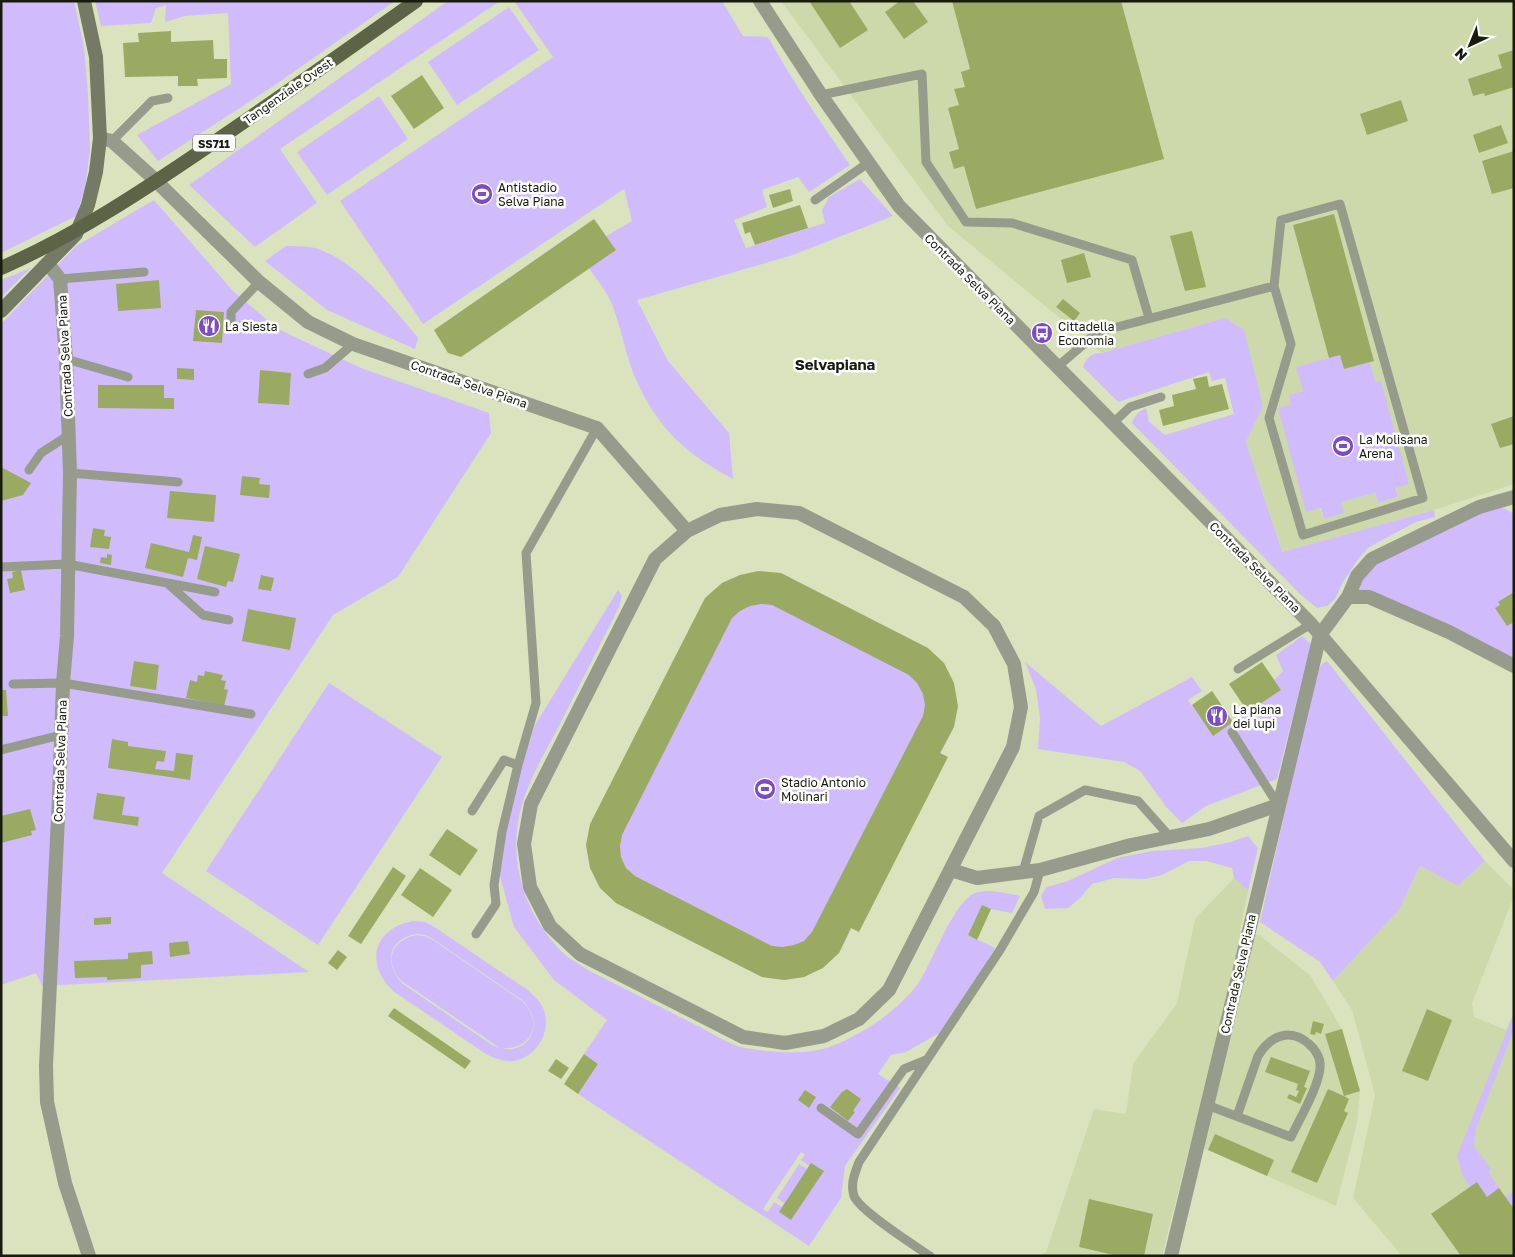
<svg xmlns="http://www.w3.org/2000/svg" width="1515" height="1257" font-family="'Golos Text',sans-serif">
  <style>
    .built { fill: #ced9ab; fill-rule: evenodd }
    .green { fill: #d0bcfd; fill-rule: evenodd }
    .building { fill: #9baa63; fill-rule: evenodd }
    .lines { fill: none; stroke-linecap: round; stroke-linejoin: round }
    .service { stroke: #979b8b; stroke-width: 9 }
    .minor { stroke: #979b8b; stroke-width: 14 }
    .tertiary { stroke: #979b8b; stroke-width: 14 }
    .secondary { stroke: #747a63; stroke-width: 14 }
    .primary-bridge { stroke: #5c6346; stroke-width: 14 }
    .labels { text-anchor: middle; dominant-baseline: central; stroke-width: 5; stroke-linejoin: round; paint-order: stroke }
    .shield { fill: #fff; stroke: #5d5f55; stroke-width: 1 }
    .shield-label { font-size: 11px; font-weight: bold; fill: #171a0c }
    .street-label { font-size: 12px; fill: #171a0c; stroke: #fff }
    .poi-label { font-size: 12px; fill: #171a0c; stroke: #fff; text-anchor: start }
    .quarter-label { font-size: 15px; font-weight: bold; fill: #171a0c; stroke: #fff }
  </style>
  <rect width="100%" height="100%" fill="#dae3bd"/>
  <path class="built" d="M781 1H1514V484L1434 510 1282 552 1246 442 1263 406 1225 318 1102 353 948 226ZM1340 355 1344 369 1376 382 1381 381 1398 497 1378 503 1375 493 1341 502 1343 513 1324 519 1278 408 1291 404 1303 391 1297 367Z
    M1485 861 1514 890V896L1472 1003 1474 1017 1506 1030 1514 1013V1256H1402L1353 1198 1375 1095 1352 1010 1333 981 1399 910 1420 866 1458 886Z
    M1234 878 1248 891 1240 930 1259 935 1310 975 1342 1029 1360 1091 1357 1123 1336 1206 1208 1150 1190 1145 1162 1256H1039L1046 1252 1094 1109 1126 1114 1133 1064 1177 1003 1195 919Z"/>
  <path class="green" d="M1 1H74L84 47 88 94 90 149 85 189 76 216 1 253Z
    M95 1H395L272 87 158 161 137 135 231 84 228 13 185 16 165 22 166 5 156 8 151 23 101 26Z
    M448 1H500L280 149 317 203 255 247 189 185Z
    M514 1H722L743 36 768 37C793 82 821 123 850 165L809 192 798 177 762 190 767 207 734 220 746 248 825 223 822 210 829 197 860 179 893 216 790 256 637 300 668 361 729 433 733 479C688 455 660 431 638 384 626 359 622 330 612 304 607 292 597 280 589 268L616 250 606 236 632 221 624 189 423 324 340 201 553 57Z
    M509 7 539 50 457 105 428 62Z
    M379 96 408 139 327 195 297 152Z
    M154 200 233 291 278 329 361 368 489 413 491 433 398 577 333 615 162 873 309 972 42 986 36 973 1 985V324L76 246Z
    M286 246C294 246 302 246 310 247 350 254 394 308 418 338L415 349 327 310 265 261Z
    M31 268 1 297V280Z
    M1225 318 1244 330 1263 406 1246 442 1282 552 1434 510 1435 517 1416 522 1369 547 1359 558 1343 582 1335 599 1327 606 1317 608 1300 594 1132 423C1135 414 1139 412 1146 408L1149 422 1165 435 1234 414 1225 378 1212 381 1209 372 1118 402 1083 367C1087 357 1091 353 1102 353Z
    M1340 355 1345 369 1370 362 1375 382 1381 381 1409 484 1396 488 1398 497 1378 503 1375 493 1341 502 1344 513 1324 519 1321 508 1306 512 1278 408 1291 404 1289 395 1303 391 1296 367Z
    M1502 507 1514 514V659L1453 626 1366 592H1355L1362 579 1377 561 1486 510Z
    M759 571 944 663C957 689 959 699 954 727L839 953 804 977 784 980 762 977 616 903C595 883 591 874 586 845L722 583 740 575Z
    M618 590 622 596 619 607C600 645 580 684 561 722 548 748 532 773 523 801 506 855 522 911 561 951 568 958 578 963 586 969 622 987 658 1006 694 1024 709 1031 729 1045 745 1048 767 1052 791 1054 813 1051 848 1046 903 1009 921 979 933 960 955 900 975 893 989 888 1005 893 1020 896L1012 913 991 909 982 906 968 935 995 948 948 1028 906 1052 891 1055 878 1074 900 1088 845 1166 841 1198 809 1246 578 1094 598 1064 584 1054 607 1020 554 980 514 927 499 873 506 827 519 775 535 725ZM801 1152 805 1155 801 1160 809 1166 807 1169 799 1164 777 1198 784 1203 782 1207 774 1202 768 1212 763 1209Z
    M1302 636 1311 644 1277 779 1206 806 1182 823 1167 808 1140 771 1124 762 1038 749 1040 718 1036 689 1025 662 1101 726 1192 677 1202 691 1188 700 1213 735 1281 690 1274 680 1283 671 1276 655Z
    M1327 661 1485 861 1458 886 1420 866 1399 910 1333 981 1320 962 1260 922 1316 674 1321 665Z
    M329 683 442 757 318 945 206 871Z
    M1248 836 1258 848 1248 891 1234 878 1232 868 1206 861H1189L1162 875 1145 879 1114 878 1092 884 1079 899 1068 908 1045 909 1041 896 1047 887 1068 881 1117 858 1152 851 1201 848 1231 842Z
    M413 921 425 922 436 928 529 991C535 997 541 1002 544 1010 552 1034 534 1061 509 1061 501 1061 494 1058 486 1054L393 991C364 963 374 928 413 921ZM416 934 425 935 433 939 522 1000C549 1026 525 1061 492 1045L403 984C383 964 388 939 416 934Z
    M417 935 424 936 433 940 522 1001C544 1022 532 1051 500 1048L403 982C383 964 390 940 417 935Z
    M1514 1013V1029L1476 1129 1474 1146 1491 1169 1489 1173 1505 1197 1514 1191V1248L1463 1177 1457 1156Z"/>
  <path class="building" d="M809 1H849L868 30 840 48Z
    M900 1H913L928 22 904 39 885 12Z
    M952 1H1121L1164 159 976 209 964 166 954 169 949 152 959 149 948 108 959 105 954 89 965 87 961 72 970 69Z
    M171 31V42L213 40 214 59H227V78L197 79 198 86H178V76L125 77 123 43 139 42 138 33Z
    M1514 50V87L1485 96 1484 93 1473 96 1468 79 1502 68 1498 55Z
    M422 75 444 108 414 129 391 96Z
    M1401 100 1408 121 1367 135 1360 114Z
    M1501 125 1508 143 1479 153 1473 135Z
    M1514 151V188L1492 194 1482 161Z
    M790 189 793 201 773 208 769 195Z
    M800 205 808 228 755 245 750 232 745 234 742 223Z
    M1334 214 1374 361 1344 369 1340 355 1329 358 1293 225Z
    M594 219 616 250 461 357 448 353 434 330Z
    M1192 231 1206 287 1185 291 1170 236Z
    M1084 253 1091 277 1067 283 1061 260Z
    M159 280 161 308 118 311 116 284Z
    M1063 299 1080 313 1074 321 1056 307Z
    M196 310 224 312 222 343 193 341Z
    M177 368 194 369V380L177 379Z
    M260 370 291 373 289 405 258 403Z
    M1207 376 1209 387 1222 384 1229 409 1163 426 1159 410 1174 406 1172 395 1196 389 1193 379Z
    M98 385H164V398H174V409L98 408Z
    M1514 416V444L1500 448 1491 424Z
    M1 467 31 483 23 495 1 501Z
    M242 476 260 478 259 484 270 485 269 498 240 495Z
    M170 491 216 495 214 522 167 518Z
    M93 528 105 530 104 536 111 537 109 549 90 547Z
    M193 535 202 537 197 560 188 558 183 577 145 568 151 543 189 552Z
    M205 546 240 554 233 582 228 581 226 587 197 579Z
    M107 554 112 555 111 565 100 563 101 557 107 558Z
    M21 570 25 590 10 593 7 579 13 578 12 572Z
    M759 571 781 573 928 648 944 663 954 683 958 706 954 727 940 753 948 757 859 932 851 928 839 953 823 968 804 977 784 980 762 977 616 903 600 888 590 868 586 845 590 824 705 598 722 583 740 575ZM761 604 772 605 909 675 917 683 923 694 925 705 923 716 812 932 804 941 794 945 783 947 772 946 635 876 626 868 621 857 620 846 622 835 732 618 740 611 750 606Z
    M261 575 274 578 271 591 258 589Z
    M1514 592V622L1507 626 1495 608 1500 605 1498 602Z
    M248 609 296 618 290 650 242 641Z
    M134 661 159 665 156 690 130 686Z
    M1262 662 1281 690 1248 712 1229 684Z
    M205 671 223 675 221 680 226 681 224 689 228 690 224 706 186 698 190 680 197 682 198 675 204 676Z
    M1 690H6L8 716H1Z
    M1212 691 1233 722 1213 736 1192 705Z
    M112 739 128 742V746L166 751 164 762 157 761 155 769 174 771 176 753 193 755 190 780 108 768Z
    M97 793 125 797 122 815 139 817 138 826 93 819Z
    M30 809 36 830 31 831 32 835 1 843V816Z
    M447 829 478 850 460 876 429 855Z
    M393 867 406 876 361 944 348 936Z
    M420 868 452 890 433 917 401 895Z
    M982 905 991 909 977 940 968 935Z
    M111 917V924L94 925V918Z
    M188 941 190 954 170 957 169 943Z
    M338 950 347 957 337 970 328 963Z
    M152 951 153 964 141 965V978L107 980V977L75 978 74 961 128 959V953Z
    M394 1008 471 1061 465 1069 388 1016Z
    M1427 1009 1452 1020 1428 1081 1402 1071Z
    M1313 1021 1324 1024 1321 1034 1316 1032 1315 1035 1310 1034Z
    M1342 1029 1360 1091 1344 1096 1349 1099 1344 1111 1348 1113 1317 1183 1291 1172 1328 1089 1344 1096 1325 1034Z
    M584 1054 598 1064 578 1094 564 1084Z
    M1271 1057 1310 1071 1304 1087 1307 1088 1300 1104 1287 1098 1289 1094 1296 1097 1299 1091 1296 1090 1298 1084 1265 1072Z
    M556 1059 569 1068 561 1079 548 1071Z
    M847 1089 861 1099 853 1111 855 1112 848 1121 830 1107 842 1092Z
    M805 1090 816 1097 809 1108 798 1100Z
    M1215 1134 1274 1160 1267 1176 1208 1150Z
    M811 1163 824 1171 791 1220 779 1212Z
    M1477 1182 1487 1197 1499 1188 1514 1209 1513 1256H1461L1431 1214Z
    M1089 1199 1153 1214 1144 1256H1118L1079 1247Z"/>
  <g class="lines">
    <path class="service" d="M821 95 922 74 926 162 966 222 1012 223 1132 260 1149 318
      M112 141 152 101 168 98
      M815 200 868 163
      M60 279 144 272
      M231 321V312L259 282
      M66 359 128 377
      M1057 367 1098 332 1274 286 1291 344 1269 418 1303 535 1423 498 1340 204 1281 220 1274 286
      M308 374 325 368 353 344
      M1113 423 1130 407 1161 397
      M29 470 41 453 69 435
      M70 473 178 482
      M1 567 67 564 215 592
      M167 583 203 615 229 620
      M1238 669 1311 624
      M13 684 63 683 251 714
      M1232 732 1278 805
      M1 750 61 735
      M472 811 504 760 518 765
      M1023 872 1039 816 1085 790 1138 801 1170 837
      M476 934 496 904 494 885 502 832 518 765 536 703 526 553 597 428
      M1207 1105 1291 1137C1299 1120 1322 1081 1320 1064 1320 1057 1315 1049 1309 1044 1290 1027 1270 1036 1258 1056L1237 1116
      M821 1108 858 1134 904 1069 926 1060
      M930 1256C915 1246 859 1210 854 1196 850 1184 855 1173 859 1162L1000 950 1034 892 1040 870"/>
    <path class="minor" d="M100 138 112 141 152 177 259 282 308 322 353 344 597 428 687 531
      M48 264 60 279 66 359 70 473 67 636 63 683 59 797 46 1066 47 1102 65 1183 89 1256
      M757 509 799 513 964 597 994 626 1014 664 1021 707 1013 747 889 990 859 1019 824 1036 785 1043 743 1037 580 954 550 926 530 887 524 844 531 804 655 559 687 531 720 515Z
      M1348 597H1369L1449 632 1514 666
      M951 870 977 878 1040 870 1131 845 1209 829 1278 805
      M1171 1256 1320 635 1348 597 1357 576 1372 559 1479 507 1514 497"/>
    <path class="tertiary" d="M760 1 821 95 899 206 1311 624 1514 861"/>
    <path class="secondary" d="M1 311 76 234 88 205 96 172 100 138 96 57 84 1"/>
    <path class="primary-bridge" d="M1 268C74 236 141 192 207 147 278 99 347 50 416 1"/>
  </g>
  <defs>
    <g id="stadium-disc" transform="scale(1.125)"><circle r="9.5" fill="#7c4cc5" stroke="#fff"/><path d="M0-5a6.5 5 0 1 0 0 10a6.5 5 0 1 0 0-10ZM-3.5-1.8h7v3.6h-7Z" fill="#fff"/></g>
    <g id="restaurant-disc" transform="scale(1.125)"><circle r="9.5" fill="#7c4cc5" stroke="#fff"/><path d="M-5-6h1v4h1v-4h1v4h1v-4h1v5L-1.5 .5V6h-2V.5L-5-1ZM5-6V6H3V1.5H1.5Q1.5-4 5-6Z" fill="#fff"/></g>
    <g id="bus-disc" transform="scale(1.125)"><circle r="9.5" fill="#7c4cc5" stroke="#fff"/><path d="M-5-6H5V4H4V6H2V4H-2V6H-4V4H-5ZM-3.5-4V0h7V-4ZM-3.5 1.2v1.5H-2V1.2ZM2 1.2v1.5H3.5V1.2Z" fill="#fff"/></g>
  </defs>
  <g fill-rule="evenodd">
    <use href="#stadium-disc" x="482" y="194"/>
    <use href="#restaurant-disc" x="209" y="326"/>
    <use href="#bus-disc" x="1042" y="333"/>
    <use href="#stadium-disc" x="1343" y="446"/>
    <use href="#restaurant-disc" x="1217" y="716"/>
    <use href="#stadium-disc" x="765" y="789"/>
  </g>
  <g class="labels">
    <rect class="shield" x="193" y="134.5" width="42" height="17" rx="4"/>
    <g class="shield-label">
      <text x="214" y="143">SS711</text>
    </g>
    <g class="street-label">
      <text transform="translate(288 91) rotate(-35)">Tangenziale Ovest</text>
      <text transform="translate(970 279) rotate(45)">Contrada Selva Piana</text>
      <text transform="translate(65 356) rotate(-93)">Contrada Selva Piana</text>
      <text transform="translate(469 384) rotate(19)">Contrada Selva Piana</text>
      <text transform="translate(1255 567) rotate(45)">Contrada Selva Piana</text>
      <text transform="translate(60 761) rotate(-88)">Contrada Selva Piana</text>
      <text transform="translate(1238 974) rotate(-77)">Contrada Selva Piana</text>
    </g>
    <g class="poi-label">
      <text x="498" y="187">Antistadio<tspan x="498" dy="14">Selva Piana</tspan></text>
      <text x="225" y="326">La Siesta</text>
      <text x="1058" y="326">Cittadella<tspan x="1058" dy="14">Economia</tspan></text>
      <text x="1359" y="439">La Molisana<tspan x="1359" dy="14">Arena</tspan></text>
      <text x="1233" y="709">La piana<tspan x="1233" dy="14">dei lupi</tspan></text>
      <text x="781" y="782">Stadio Antonio<tspan x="781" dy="14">Molinari</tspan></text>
    </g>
    <g class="quarter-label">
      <text x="835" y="364">Selvapiana</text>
    </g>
  </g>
  <rect width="1515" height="1257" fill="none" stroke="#171a0c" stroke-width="5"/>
  <g transform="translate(1470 45) rotate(224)" stroke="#ffffff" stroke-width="4" paint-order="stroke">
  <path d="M0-4L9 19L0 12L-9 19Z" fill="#171a0c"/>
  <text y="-8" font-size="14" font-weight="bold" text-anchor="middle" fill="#171a0c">N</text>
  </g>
</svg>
